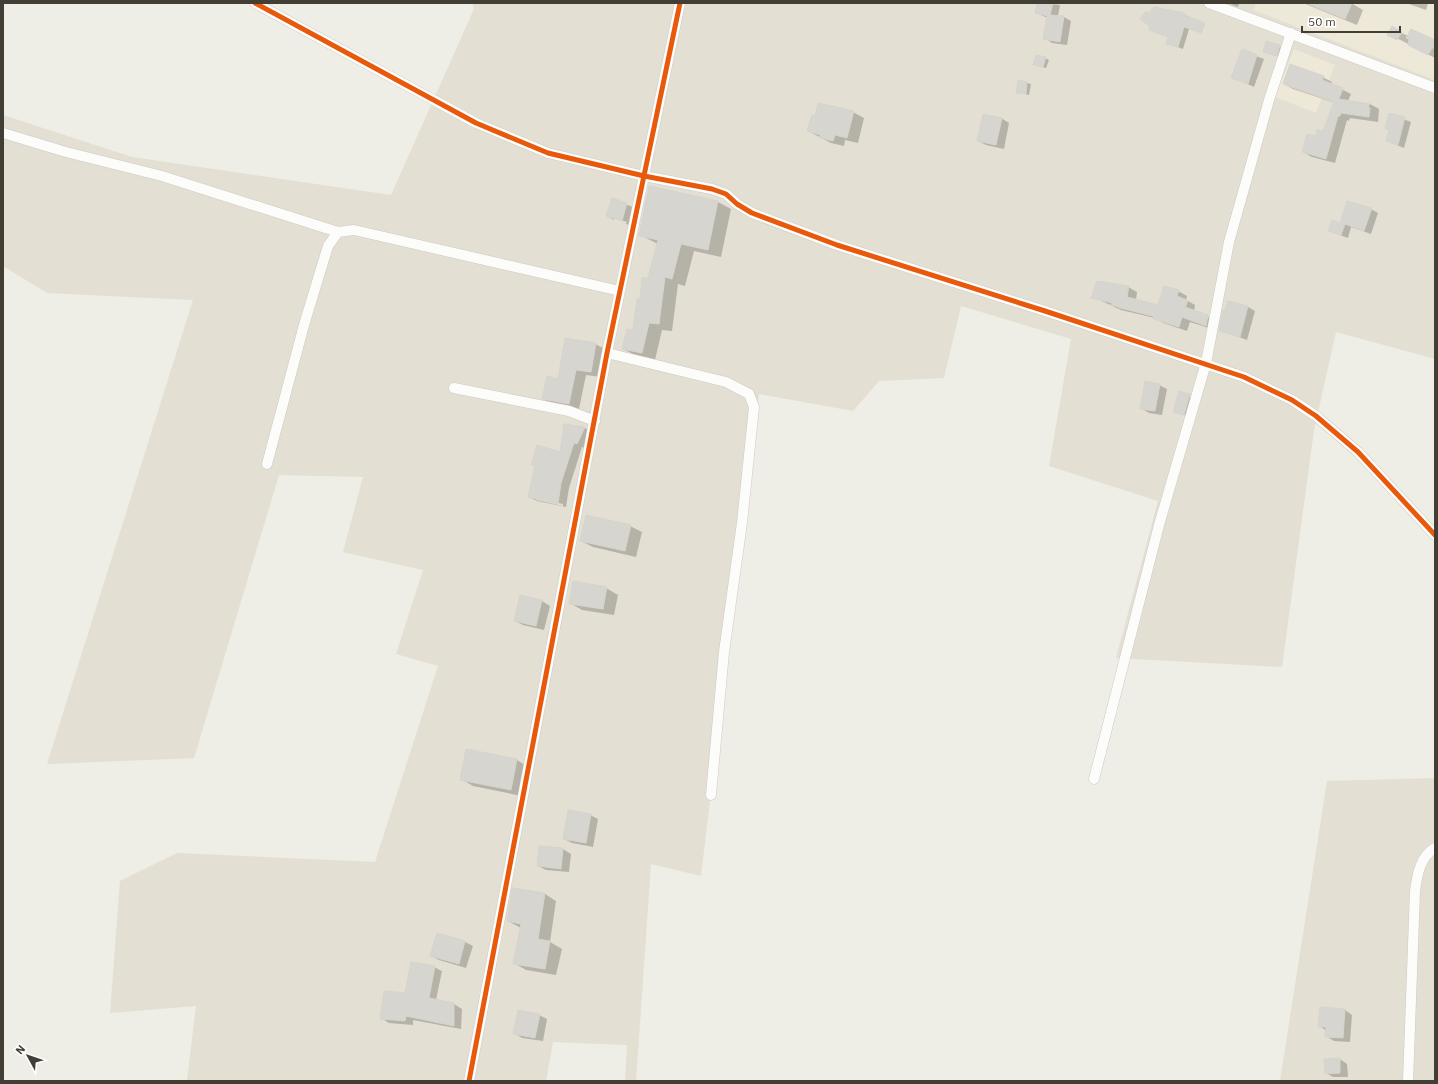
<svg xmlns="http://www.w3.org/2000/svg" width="1438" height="1084" font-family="'IBM Plex Sans',sans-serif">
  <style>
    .residential { fill: #e3dfd3 }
    .education { fill: #ede8d8 }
    .shadow { fill: #0003; fill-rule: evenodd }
    .building { fill: #d7d5cf; stroke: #d6d4cc }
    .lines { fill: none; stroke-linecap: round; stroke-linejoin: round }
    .street-casing { stroke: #cccac4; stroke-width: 11 }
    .street { stroke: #fcfcfb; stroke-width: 10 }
    .cycleway-casing { stroke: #fff; stroke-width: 8 }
    .cycleway { stroke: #e8590c; stroke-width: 5 }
  </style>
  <rect width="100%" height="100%" fill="#eeede6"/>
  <path class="residential" d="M472 3H1435V359L1336 332 1314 430 1282 667 1116 658 1158 501 1049 466 1071 339 961 306 944 378 879 381 853 411 759 394 701 876 651 864 636 1081H625L627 1045 553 1042 546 1081H187L196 1006 110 1013 120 881 177 853 375 862 438 666 396 654 423 570 343 552 363 477 279 475 194 758 47 764 193 300 47 293 3 266V115L132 157 391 195 474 9Z
    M1435 778V1081H1280L1327 781Z"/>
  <path class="education" d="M1256 3H1435V80L1253 10Z
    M1294 49 1335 65 1316 113 1275 97Z"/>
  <path class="shadow" d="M1038 3 1060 5 1058 16 1064 17 1071 21 1067 45 1052 43 1045 38 1048 18 1036 13Z
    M1227 3H1239L1238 7Z
    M1303 3H1351L1363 10 1357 25Z
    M1406 3H1428L1426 10Z
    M1149 14H1184L1189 17V29L1183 49 1167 43 1169 37 1150 30Z
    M1392 28 1408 36 1411 30 1435 41V58L1389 34Z
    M1267 42 1283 48 1280 57 1267 53Z
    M1243 51 1264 59 1254 87 1232 77Z
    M1045 58 1049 60 1046 68 1035 65Z
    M1323 77 1332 82 1331 84 1351 94 1348 101 1370 104 1379 109 1378 122 1350 118 1349 121 1347 120 1335 163 1312 157 1303 152 1316 137 1323 132 1335 103 1293 89 1284 84Z
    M1018 81 1031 84 1029 95 1017 92Z
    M853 112 864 118 858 143 845 140 844 146 831 143 808 131Z
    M1390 114 1411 122 1404 148 1387 141 1390 130Z
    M1001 118 1009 123 1004 149 986 145 978 141Z
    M650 188 718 202 731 209 721 257 694 251 685 286 678 284 672 331 662 330 655 360 637 356 623 349 634 331 658 244 640 235Z
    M613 199 635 208 629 225 615 220 626 224 627 222 614 218V220L607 216Z
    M1371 209 1378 213 1371 234 1351 227 1348 238 1329 231Z
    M1128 287 1137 292 1136 300 1158 306 1178 291 1187 296 1186 300 1187 301 1182 312H1184L1188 301 1195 305 1194 311 1217 321 1215 330 1190 322 1187 331 1163 323 1155 318 1121 310 1093 297ZM1116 305 1159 316V318L1119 308Z
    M1228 303 1248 307 1255 311 1247 340 1221 330Z
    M595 344 605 349 601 377 586 375 579 409 553 404 543 399Z
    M1159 385 1167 389 1162 415 1149 413 1141 408Z
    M1179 392 1197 400 1192 418 1174 411Z
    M565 425 585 428 592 432 585 448 582 447 569 488 566 507 537 501 529 497 561 453ZM536 498 563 504V506L536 500Z
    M630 526 642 532 636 557 593 547 581 541Z
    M606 588 618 595 614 615 582 610 570 603Z
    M521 597 542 601 550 606 544 630 523 625 515 621Z
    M517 760 528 767 522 796 473 786 461 779Z
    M590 815 598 819 593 847 572 843 564 839Z
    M540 847 563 849 571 854 569 872 546 870 538 866Z
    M545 894 556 901 550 942 562 949 556 975 526 970 514 963 521 928 508 921Z
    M438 934 465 942 473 946 466 968 439 960 431 956Z
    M434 967 442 971 436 1000 454 1004 462 1009 461 1029 413 1020V1025L389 1023 381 1018Z
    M1345 1010 1352 1015 1350 1042 1334 1041 1326 1036 1327 1031 1319 1026Z
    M539 1015 547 1019 543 1041 522 1038 514 1033Z
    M1340 1059 1347 1064 1348 1077H1333L1326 1073Z"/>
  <path class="building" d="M1037 3H1053L1050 15 1064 16 1060 42 1043 39 1047 16 1035 13Z
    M1306 3H1352L1345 19Z
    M1154 7 1184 13V15L1205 23 1201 33 1184 27 1178 47 1166 44 1168 37 1149 30 1150 26 1140 19 1146 11 1149 13Z
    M1392 26 1402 32 1397 40 1387 35Z
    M1411 29 1435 40 1434 48H1432L1428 55 1408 45 1409 39 1406 38Z
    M1266 41 1280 45 1277 56 1263 52Z
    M1242 49 1257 55 1248 84 1231 78Z
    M1036 55 1046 57 1043 67 1033 65Z
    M1290 64 1324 76 1322 80 1343 88 1339 99 1370 104 1368 107 1370 108 1369 117 1341 113 1340 116H1338L1326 159 1302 152 1307 134 1316 136 1317 130 1323 131 1334 102 1283 84Z
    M1018 80 1027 82 1026 94 1016 93Z
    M818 103 854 111 847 138 835 135 833 141 820 138V135L807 131 812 115 815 116Z
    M1389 113 1405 117 1398 145 1386 141 1389 130 1385 128Z
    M983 114 1002 118 996 145 977 141Z
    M649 186 718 201 708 250 681 244 672 279 665 277 659 324 649 323 642 353 622 349 627 329 633 330 637 299H640L642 278H648L658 240 639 236Z
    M612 198 627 203 622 221 606 216Z
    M1347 201 1372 208 1364 231 1345 224 1341 235 1328 231 1332 220 1340 223Z
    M1097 281 1129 286 1127 297 1158 305 1164 286 1179 290 1177 296 1187 300 1185 307 1208 315 1206 326 1182 317 1179 327 1153 319 1154 316 1111 305 1112 303 1091 298Z
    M1228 301 1248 306 1240 337 1219 331 1223 310 1225 311Z
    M565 338 596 343 591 372 576 370 569 404 542 399 547 376 558 379Z
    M1145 381 1160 384 1155 411 1140 409Z
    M1179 391 1190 394 1184 415 1173 412Z
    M564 424 585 427 577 444 574 443 561 483 558 504 528 497 535 466 531 465 537 445 560 452Z
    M586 515 631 525 625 551 580 541Z
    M573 581 607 587 603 609 569 604Z
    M520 595 542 600 536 626 514 621Z
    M466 749 517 759 511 790 460 780Z
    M568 810 591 814 586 843 563 839Z
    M539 846 563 848 561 869 537 866Z
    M512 888 545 893 538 939 550 941 545 969 513 964 521 924 507 921Z
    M437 933 465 941 459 964 430 956Z
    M411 962 435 966 429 998 454 1003V1026L406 1016 405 1021 380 1019 384 991 405 993Z
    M1320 1007 1345 1009 1343 1038 1325 1037 1326 1027H1318Z
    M518 1010 540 1014 535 1038 513 1034Z
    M1340 1058V1073L1325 1074 1324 1059Z"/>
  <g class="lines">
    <g class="street-casing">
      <path id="street" d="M255 3 476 123 548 153 644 176 712 189 726 194 737 204 752 213 837 245 1045 311 1244 377 1292 400 1316 416 1358 452 1435 535
        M1209 3 1435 88
        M3 133 66 152 162 176 338 232
        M607 353 726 382 749 394 754 407 742 523 724 652 711 795
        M454 388 569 411 595 421
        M267 464 304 325 328 246 338 232 354 230 620 291
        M1094 779 1159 525 1206 363 1229 242 1269 100 1291 33
        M469 1081 607 353 680 3
        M1408 1081 1415 891C1417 876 1420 856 1435 848"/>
    </g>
    <use href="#street" class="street"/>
    <g class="cycleway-casing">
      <path id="cycleway" d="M255 3 476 123 548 153 644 176 712 189 726 194 737 204 752 213 837 245 1045 311 1244 377 1292 400 1316 416 1358 452 1435 535
        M469 1081 607 353 680 3"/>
    </g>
    <use href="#cycleway" class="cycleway"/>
  </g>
  <rect width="1438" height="1084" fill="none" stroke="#433e33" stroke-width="8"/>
  <g transform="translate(28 1056) rotate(310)" stroke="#ffffff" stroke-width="3" paint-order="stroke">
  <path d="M0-3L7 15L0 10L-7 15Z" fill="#433e33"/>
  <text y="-6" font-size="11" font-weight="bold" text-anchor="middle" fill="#433e33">N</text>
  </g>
  <path d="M1302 26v6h98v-6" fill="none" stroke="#433e33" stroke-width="2"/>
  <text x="1308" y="26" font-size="12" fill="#433e33" stroke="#ffffff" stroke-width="3" paint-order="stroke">50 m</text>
</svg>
